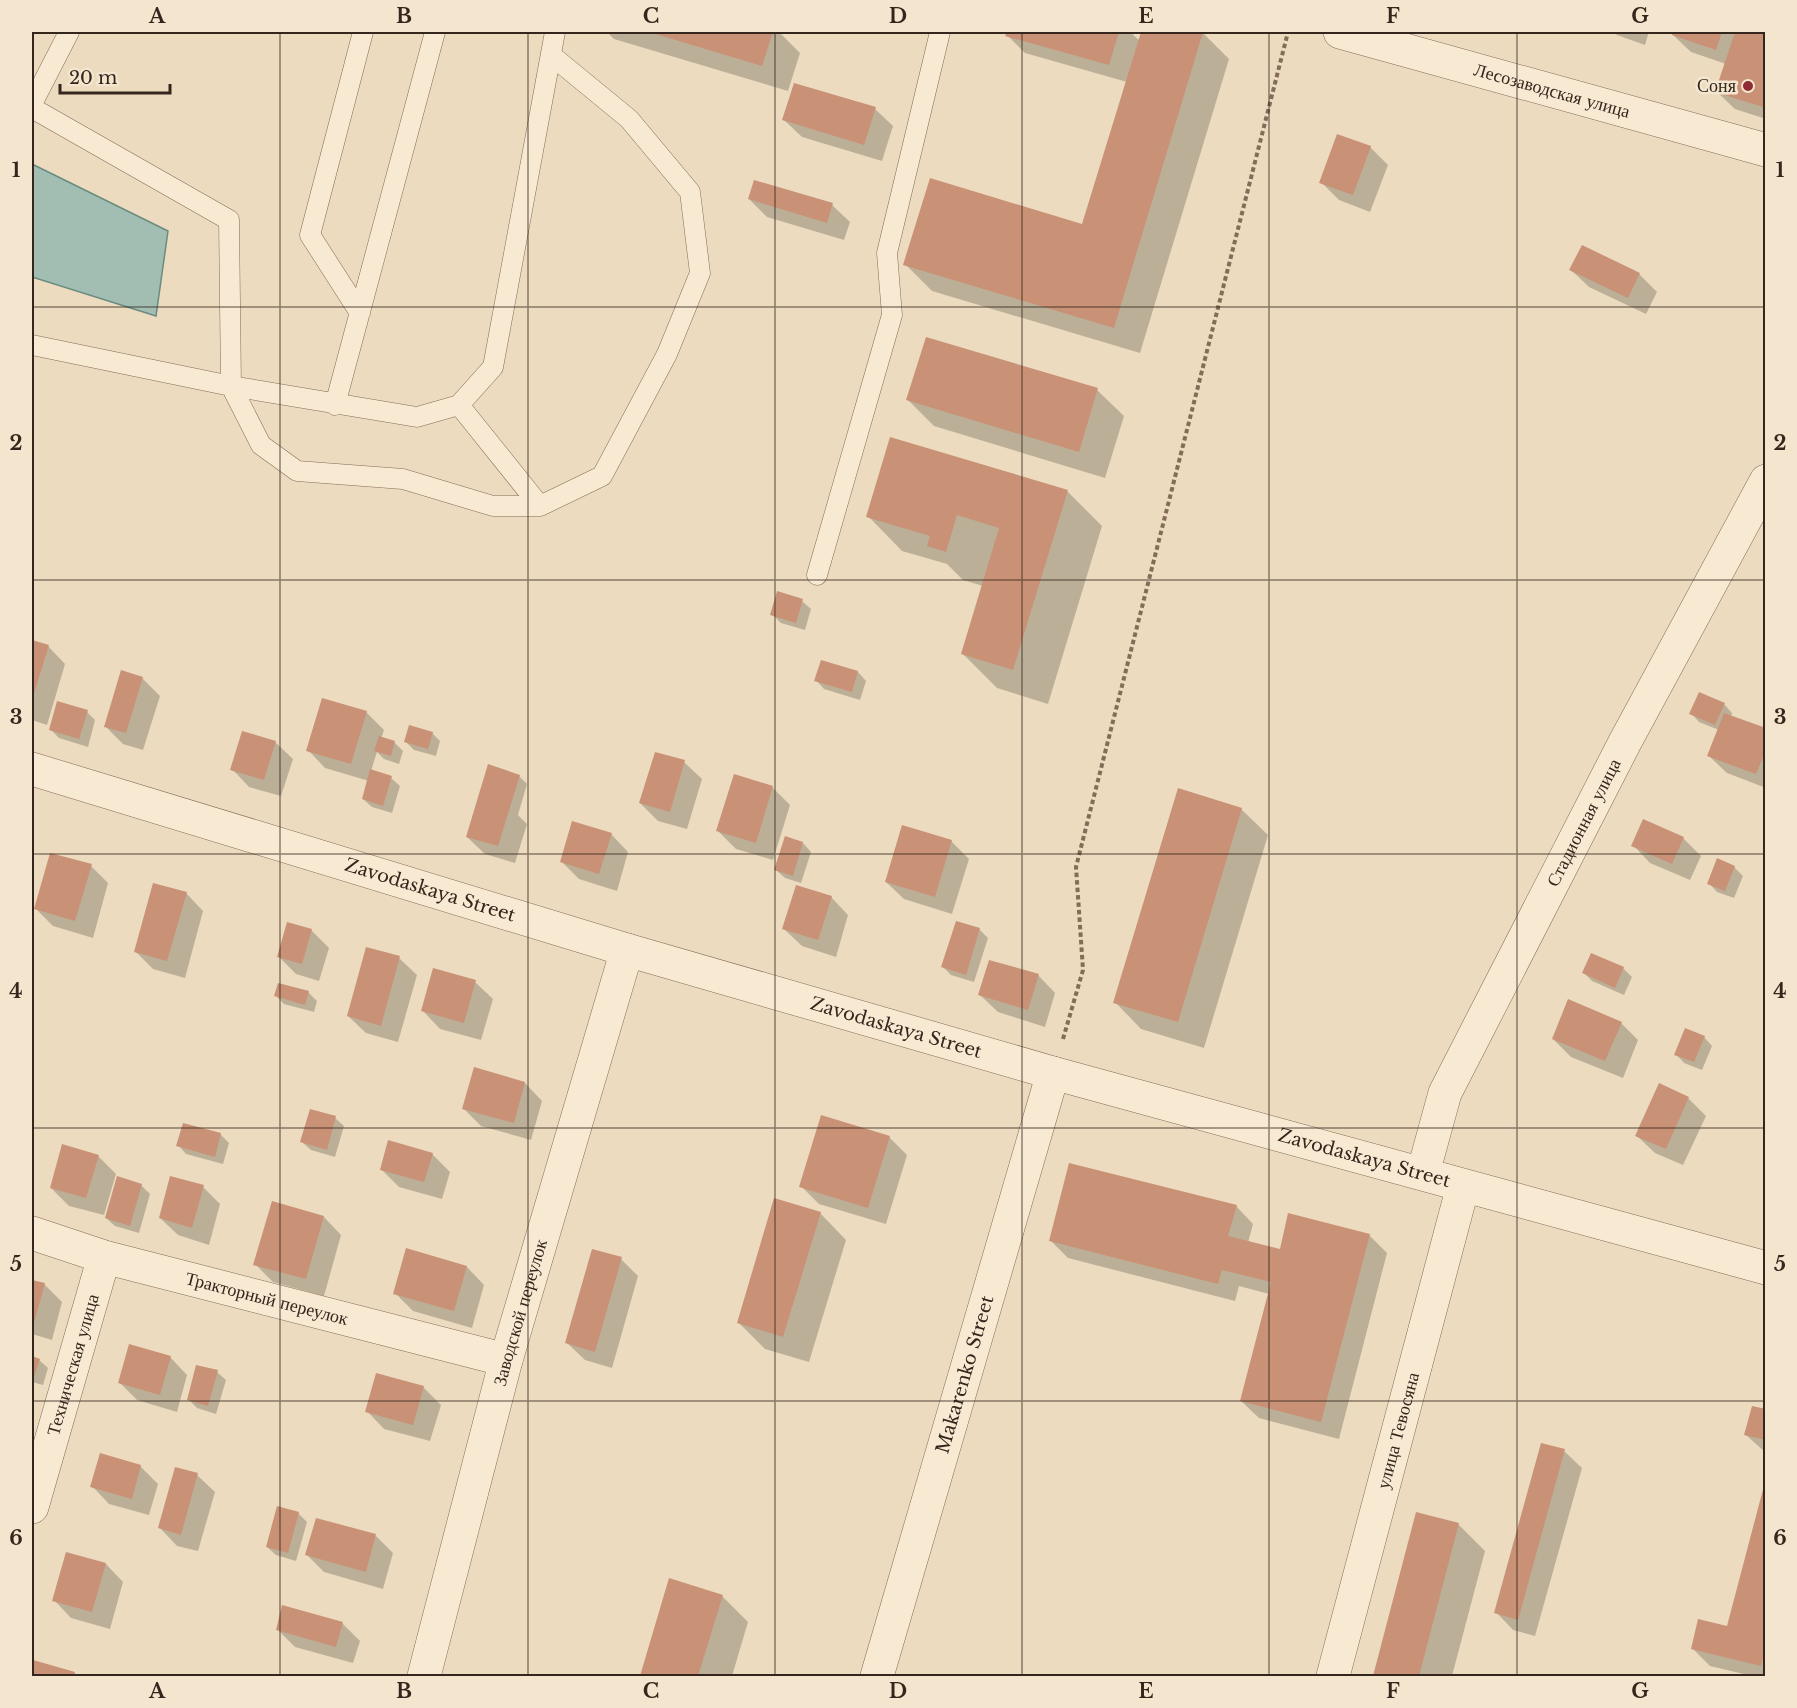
<svg xmlns="http://www.w3.org/2000/svg" width="1797" height="1708" font-family="'Libre Baskerville',serif">
  <style>
    .water { fill: #a2beb3; stroke: #6a8b80; stroke-width: 1.5 }
    .shadow { fill: #0003 }
    .building { fill: #c99176 }
    .lines { fill: none; stroke-linecap: round; stroke-linejoin: round }
    .service-casing { stroke: #846c58; stroke-width: 21 }
    .minor-casing { stroke: #846c58; stroke-width: 34 }
    .path { stroke: #846c58; stroke-width: 4; stroke-dasharray: 4.5 3; stroke-linecap: butt }
    .service { stroke: #f7e9d2; stroke-width: 20 }
    .minor { stroke: #f7e9d2; stroke-width: 33 }
    .grid { fill: none; stroke: #34261c; stroke-width: 1.5; stroke-opacity: 0.55 }
    .poi-dot { fill: #902b34; stroke: #f4e6ce; stroke-width: 2 }
    .labels { text-anchor: middle; dominant-baseline: central; stroke-width: 5; stroke-linejoin: round; paint-order: stroke }
    .poi-label { font-size: 18px; fill: #34261c; stroke: #f4e6ce; text-anchor: end }
    .street-label { font-size: 18px; fill: #34261c; stroke: #f4e6ce }
    .neatline { fill: none; stroke: #34261c; stroke-width: 2 }
    .grid-label { font-size: 20px; text-anchor: middle; font-weight: bold; fill: #34261c }
  </style>
  <rect width="100%" height="100%" fill="#ecdbbf"/>
  <path class="water" d="M32 164 168 231 156 316 32 277Z"/>
  <path class="shadow" d="M607 32H779L800 53 788 91 614 39Z
    M1008 32H1130L1140 41 1143 32H1198L1203 33 1229 59 1140 353 932 291 905 264 1083 226 1127 82 1025 53 1007 35Z
    M1613 32H1649L1645 45 1617 35Z
    M1674 32H1766V119L1735 109 1717 92 1726 64 1691 52 1673 35Z
    M875 109 893 126 882 161 802 137 784 120Z
    M1370 147 1388 165 1370 212 1339 200 1321 182Z
    M749 199 832 205 850 222 844 240 767 217Z
    M1571 270 1639 274 1657 292 1646 314 1589 287Z
    M1097 390 1124 416 1105 478 934 426 908 400Z
    M1067 491 1102 526 1048 704 997 688 963 654 983 586 963 580 947 564 902 551 868 516Z
    M802 601 811 609 805 630 781 623 772 614Z
    M32 642 48 646 65 664 47 725 32 720Z
    M822 662 858 672 866 681 860 700 824 689 816 680Z
    M142 678 160 696 143 750 123 744 105 726Z
    M1724 704 1732 713 1731 717 1766 730V788L1727 773 1709 756 1719 730 1699 722 1691 713Z
    M87 712 95 720 88 747 59 738 51 730Z
    M366 712 384 730 381 739 395 743 403 751 399 764 384 759 377 752 371 771 391 778 400 786 392 813 372 807 363 799 369 781 325 768 308 750Z
    M432 733 440 741 436 756 414 750 405 741Z
    M275 742 293 759 281 796 249 787 232 769Z
    M656 753 684 762 702 779 687 829 658 821 640 803Z
    M519 776 527 784 518 815 527 824 515 863 485 854 467 837Z
    M772 787 790 805 773 860 736 849 718 831Z
    M1241 809 1268 835 1204 1048 1141 1029 1115 1002Z
    M611 834 628 852 617 891 579 879 562 862Z
    M1683 838 1701 856 1690 880 1650 863 1633 845Z
    M951 841 969 859 952 914 904 899 886 882Z
    M803 843 811 852 801 883 785 878 776 870Z
    M91 866 108 883 93 938 53 926 36 909Z
    M1734 867 1743 876 1734 898 1717 892 1709 883Z
    M186 893 203 911 185 978 153 969 136 952Z
    M831 897 848 915 836 957 802 946 784 929Z
    M979 929 988 938 974 982 951 975 943 967Z
    M311 930 329 948 319 981 296 974 279 957Z
    M399 958 417 975 398 1042 366 1033 348 1016Z
    M1623 968 1632 977 1624 995 1592 981 1584 973Z
    M1038 975 1055 993 1045 1027 998 1012 980 995Z
    M475 982 493 999 481 1040 440 1029 423 1011Z
    M308 992 317 1001 314 1012 284 1004 276 996Z
    M1621 1023 1638 1040 1623 1078 1571 1057 1553 1039Z
    M1704 1037 1712 1046 1702 1070 1684 1063 1676 1054Z
    M525 1083 542 1101 531 1140 481 1126 464 1109Z
    M1688 1098 1706 1116 1683 1165 1655 1153 1637 1136Z
    M335 1118 344 1126 335 1157 311 1150 302 1142Z
    M220 1134 229 1143 223 1164 186 1154 178 1145Z
    M889 1137 907 1155 886 1224 819 1204 801 1186Z
    M432 1154 450 1172 442 1199 399 1187 381 1169Z
    M98 1156 116 1174 104 1215 69 1206 51 1188Z
    M141 1185 150 1194 139 1233 115 1226 106 1218Z
    M203 1187 220 1204 209 1245 178 1235 160 1218Z
    M1236 1206 1253 1224 1248 1243 1281 1251 1369 1235 1387 1253 1339 1439 1259 1418 1241 1401 1269 1294 1239 1286 1235 1301 1068 1258 1051 1241Z
    M820 1213 846 1240 809 1362 765 1349 738 1322Z
    M324 1217 341 1235 324 1296 273 1282 255 1264Z
    M621 1259 638 1276 612 1368 585 1360 567 1343Z
    M467 1267 484 1285 472 1328 413 1311 395 1293Z
    M32 1281 45 1285 62 1302 52 1340 32 1334Z
    M170 1357 187 1375 177 1412 137 1400 120 1383Z
    M32 1358 39 1360 48 1368 43 1385 32 1382Z
    M217 1372 226 1380 216 1414 197 1408 189 1400Z
    M423 1387 441 1405 430 1441 384 1429 367 1411Z
    M1766 1410V1453L1746 1435Z
    M1564 1451 1582 1468 1535 1636 1513 1630 1496 1612Z
    M140 1466 158 1484 149 1515 109 1504 92 1486Z
    M197 1475 215 1492 198 1551 177 1546 160 1528Z
    M1766 1481V1676H1752L1710 1666 1692 1648 1729 1628Z
    M298 1513 307 1522 296 1561 276 1555 267 1547Z
    M1417 1514 1459 1525 1485 1551 1452 1676H1374Z
    M376 1536 393 1553 383 1589 324 1572 307 1555Z
    M67 1554 106 1564 123 1582 110 1629 71 1618 54 1600Z
    M670 1580 722 1596 748 1622 732 1676H641Z
    M342 1623 360 1641 353 1663 295 1647 277 1629Z
    M34 1662 74 1673 77 1676H32Z"/>
  <path class="building" d="M649 32H773L762 66Z
    M1007 32H1119L1109 65 1005 36Z
    M1141 32H1203L1114 328 903 265 930 178 1082 224Z
    M1673 32H1722L1716 50 1672 35Z
    M1735 32H1766V108L1715 92Z
    M794 83 876 107 864 145 782 120Z
    M1337 134 1371 146 1353 195 1319 183Z
    M754 180 833 203 827 223 748 199Z
    M1582 245 1640 273 1628 298 1569 270Z
    M926 337 1098 388 1079 452 906 400Z
    M890 437 1068 490 1013 670 961 654 999 528 957 515 946 552 927 546 930 536 866 517Z
    M777 591 803 599 796 623 770 615Z
    M32 640 49 645 32 700Z
    M821 660 858 671 852 692 814 681Z
    M121 670 143 677 126 733 104 727Z
    M1699 692 1725 703 1715 725 1689 714Z
    M322 698 367 711 351 764 306 751Z
    M57 701 88 710 79 739 49 730Z
    M1724 713 1766 728V750L1756 774 1707 756Z
    M409 725 433 732 428 749 404 742Z
    M242 731 276 741 264 780 230 770Z
    M379 736 395 741 391 756 374 751Z
    M655 752 685 760 670 812 639 803Z
    M488 764 520 775 498 846 466 837Z
    M370 769 392 776 383 806 362 799Z
    M734 774 773 786 756 843 716 831Z
    M1178 788 1242 808 1178 1022 1113 1003Z
    M1643 819 1684 837 1672 864 1631 846Z
    M572 821 612 833 599 874 560 862Z
    M902 825 952 840 935 897 885 882Z
    M785 836 803 842 793 876 774 870Z
    M50 853 92 864 75 921 34 909Z
    M1717 858 1735 866 1725 891 1707 884Z
    M153 883 187 892 167 961 134 952Z
    M796 885 832 896 818 940 782 929Z
    M956 921 980 928 966 975 941 967Z
    M287 922 312 929 302 964 277 957Z
    M366 947 400 956 381 1026 347 1016Z
    M1591 953 1624 967 1615 988 1582 973Z
    M989 960 1039 974 1028 1010 978 995Z
    M433 968 476 980 464 1023 421 1011Z
    M278 983 309 991 305 1005 274 996Z
    M1568 999 1622 1022 1605 1061 1552 1039Z
    M1685 1028 1705 1036 1694 1062 1674 1055Z
    M474 1067 525 1082 514 1123 462 1109Z
    M1659 1083 1689 1097 1666 1149 1635 1136Z
    M310 1109 336 1116 327 1150 300 1142Z
    M821 1115 890 1136 868 1208 799 1187Z
    M183 1123 221 1133 215 1157 176 1146Z
    M388 1140 433 1153 424 1182 380 1170Z
    M62 1144 99 1155 86 1198 50 1188Z
    M1069 1163 1237 1205 1228 1236 1280 1249 1288 1213 1370 1234 1321 1422 1240 1401 1271 1282 1222 1270 1218 1284 1049 1241Z
    M117 1176 142 1184 130 1226 105 1218Z
    M170 1176 204 1185 192 1228 159 1218Z
    M774 1198 821 1212 783 1337 737 1323Z
    M272 1201 324 1216 306 1279 253 1265Z
    M406 1248 467 1266 454 1311 393 1294Z
    M592 1249 622 1257 595 1352 565 1343Z
    M32 1280 45 1283 34 1323 32 1322Z
    M129 1344 171 1356 160 1395 118 1383Z
    M32 1356 40 1359 34 1377 32 1376Z
    M196 1365 218 1370 208 1406 187 1400Z
    M376 1373 424 1386 413 1425 365 1412Z
    M1752 1406 1766 1409V1440L1744 1435Z
    M1541 1443 1565 1449 1518 1620 1494 1613Z
    M100 1453 141 1465 132 1499 90 1487Z
    M175 1467 198 1473 181 1535 158 1528Z
    M1766 1478V1657H1763L1761 1666 1691 1649 1698 1619 1727 1626Z
    M277 1506 299 1512 288 1553 266 1547Z
    M1416 1512 1459 1523 1419 1676H1373Z
    M316 1518 376 1534 366 1572 305 1555Z
    M66 1552 106 1563 92 1612 52 1601Z
    M669 1578 723 1595 698 1676H640Z
    M282 1605 343 1622 336 1647 276 1630Z
    M33 1660 75 1672 74 1676H32Z"/>
  <g class="lines">
    <g class="service-casing">
      <path id="service" d="M32 104 69 32
        M32 108 229 220 231 386 261 445 297 471 403 479 493 506H540L602 476 667 354 700 273 690 192 629 119 551 55
        M360 313 310 235 363 32
        M32 345 231 386 417 417 459 405 493 367 555 32
        M335 405 435 32
        M459 405 540 506
        M817 575 892 315 887 253 940 32"/>
    </g>
    <g class="minor-casing">
      <g id="minor">
        <path id="s1" d="M1340 32 1766 150"/>
        <path id="s2" d="M32 769 627 950 1053 1073 1766 1268"/>
        <path id="s3" d="M1423 1173 1445 1093 1625 742 1766 481"/>
        <path id="s4" d="M32 1233 104 1257 506 1360"/>
        <path id="s5" d="M32 1507 104 1257"/>
        <path id="s6" d="M424 1676 506 1360 627 950"/>
        <path id="s7" d="M877 1676 1053 1073"/>
        <path id="s8" d="M1333 1676 1463 1186"/>
      </g>
    </g>
    <path class="path" d="M1063 1039 1083 970 1076 867 1288 32"/>
    <use href="#service" class="service"/>
    <use href="#minor" class="minor"/>
  </g>
  <path class="grid" d="M280 32V1676M528 32V1676M775 32V1676M1022 32V1676M1269 32V1676M1517 32V1676M32 307H1766M32 580H1766M32 854H1766M32 1128H1766M32 1401H1766"/>
  <circle class="poi-dot" cx="1748" cy="86" r="6"/>
  <g class="labels">
    <g class="poi-label">
      <text x="1736" y="86">Соня</text>
    </g>
    <g class="street-label">
      <text stroke="none"><textPath href="#s1" startOffset="220">Лесозаводская улица</textPath></text>
      <text stroke="none"><textPath href="#s3" startOffset="387">Стадионная улица</textPath></text>
      <text stroke="none"><textPath href="#s2" startOffset="416">Zavodaskaya Street</textPath></text>
      <text stroke="none"><textPath href="#s2" startOffset="902">Zavodaskaya Street</textPath></text>
      <text stroke="none"><textPath href="#s2" startOffset="1388">Zavodaskaya Street</textPath></text>
      <text stroke="none"><textPath href="#s4" startOffset="244">Тракторный переулок</textPath></text>
      <text stroke="none"><textPath href="#s6" startOffset="376">Заводской переулок</textPath></text>
      <text stroke="none"><textPath href="#s5" startOffset="148">Техническая улица</textPath></text>
      <text stroke="none"><textPath href="#s7" startOffset="314">Makarenko Street</textPath></text>
      <text stroke="none"><textPath href="#s8" startOffset="254">улица Тевосяна</textPath></text>
    </g>
  </g>
  <rect width="1797" height="1708" fill="none" stroke="#f4e6ce" stroke-width="66"/>
  <path d="M60 84v9h110v-9" fill="none" stroke="#34261c" stroke-width="3"/>
  <text x="69" y="84" font-size="18" fill="#34261c" stroke="#f4e6ce" stroke-width="4.5" paint-order="stroke">20 m</text>
  <rect x="33" y="33" width="1731" height="1642" class="neatline"/>
  <g class="grid-label">
    <text x="157" y="23">A</text>
    <text x="404" y="23">B</text>
    <text x="651" y="23">C</text>
    <text x="898" y="23">D</text>
    <text x="1146" y="23">E</text>
    <text x="1393" y="23">F</text>
    <text x="1640" y="23">G</text>
    <text x="16" y="177">1</text>
    <text x="1780" y="177">1</text>
    <text x="16" y="450">2</text>
    <text x="1780" y="450">2</text>
    <text x="16" y="724">3</text>
    <text x="1780" y="724">3</text>
    <text x="16" y="998">4</text>
    <text x="1780" y="998">4</text>
    <text x="16" y="1271">5</text>
    <text x="1780" y="1271">5</text>
    <text x="16" y="1545">6</text>
    <text x="1780" y="1545">6</text>
    <text x="157" y="1698">A</text>
    <text x="404" y="1698">B</text>
    <text x="651" y="1698">C</text>
    <text x="898" y="1698">D</text>
    <text x="1146" y="1698">E</text>
    <text x="1393" y="1698">F</text>
    <text x="1640" y="1698">G</text>
  </g>
</svg>
